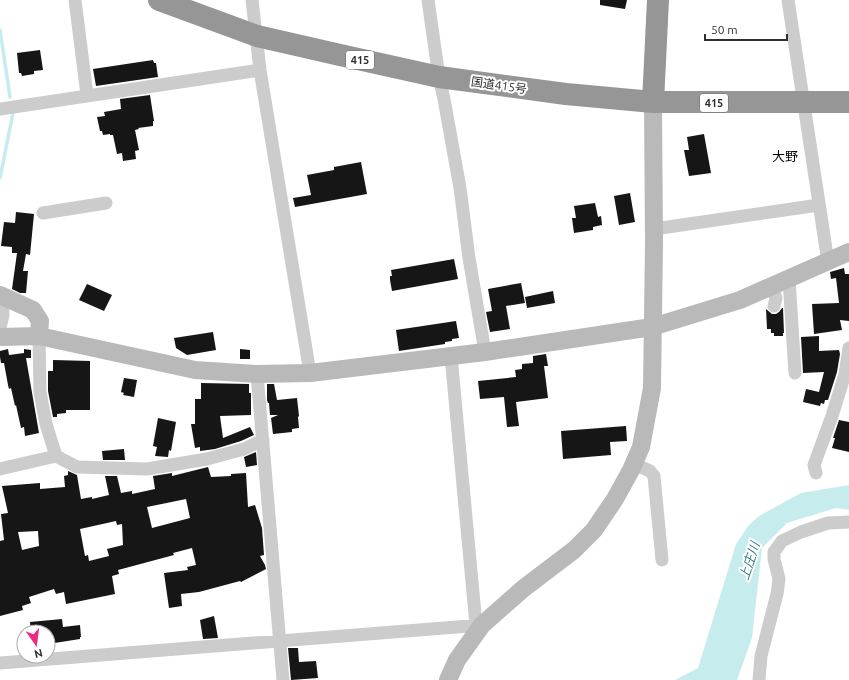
<svg xmlns="http://www.w3.org/2000/svg" width="849" height="680" font-family="Ubuntu,'Noto Sans JP',sans-serif">
  <style>
    .water { fill: #c7eced }
    .lines { fill: none; stroke-linecap: round; stroke-linejoin: round }
    .stream { stroke: #c7eced; stroke-width: 3.5 }
    .building { fill: #161616; fill-rule: evenodd }
    .street { stroke: #ccc; stroke-width: 13 }
    .secondary { stroke: #b9b9b9; stroke-width: 18 }
    .highway { stroke: #969696; stroke-width: 22 }
    .labels { text-anchor: middle; dominant-baseline: central; stroke-width: 4; stroke-linejoin: round; paint-order: stroke }
    .shield { fill: #fff; stroke: #6d6d6d; stroke-width: 1 }
    .shield-label { font-size: 11px; font-weight: bold; fill: #2f2f2f }
    .street-label { font-size: 12px; fill: #2f2f2f; stroke: #fff }
    .neighbourhood-label { font-size: 13px; fill: #000; stroke: #fff }
    .water-label { font-size: 13px; font-style: italic; fill: #328081; stroke: #fff }
  </style>
  <rect width="100%" height="100%" fill="#fff"/>
  <path class="water" d="M849 485V510L836 508 787 523 762 548 752 638 737 680H675L698 668 736 544 749 525 759 516 801 493Z"/>
  <g class="lines">
    <path class="stream" d="M0 30 10 97
      M0 178 13 113"/>
  </g>
  <path class="building" d="M600 0H627L625 9 600 5Z
    M40 50 43 70 34 71V74L22 76 21 73H19L17 53Z
    M153 60 154 63H156L158 77 96 86 93 69Z
    M150 95 154 121H153V126L138 128 139 129 135 130 139 150 135 151 136 159 123 161 122 153 117 154 113 135H110V134L103 135 102 131H100L97 117 105 116 104 112 121 109 120 99Z
    M704 134 711 173 689 176 684 150H689L687 137Z
    M361 162 367 194 295 207 293 198 311 195 307 175 334 170V167Z
    M630 193 635 222 619 225 614 196Z
    M595 203 598 217 601 216 602 225 593 227V230L574 233 572 218H576L574 206Z
    M16 212 34 214 30 255 26 254 23 271H28L26 293H20L12 289 17 253H12V247L1 246 4 222 15 223Z
    M454 259 458 279 392 291 390 280V276H392L391 270Z
    M844 268 845 274H849V321L840 320 842 330 814 334 812 304 839 303 836 278 831 279 830 272Z
    M521 283 525 303 506 306 510 329 490 332 486 312 492 311 488 289Z
    M87 284 112 295 104 311 79 300Z
    M553 291 555 303 527 308 525 297Z
    M782 308H783L784 333H783V336H774V333H771V329H767L766 309 772 314H776L779 312Z
    M456 321 459 338 452 339V341L445 342V344L399 351 396 330Z
    M213 332 216 350 187 355 176 348 174 338Z
    M819 336V351L839 350 840 354 837 372 828 400H825L824 404 821 403 820 406 803 402 806 389 819 392 824 372 803 373 801 337Z
    M8 349 9 355 24 353V349L31 350V358H26L39 433 25 436 24 427 21 428 16 405 15 406 11 388 9 389 8 385 4 363H1L0 357V351Z
    M240 349 250 350V359H240Z
    M546 354 548 366H544L548 398 516 402 519 426 507 427 504 397 480 399 478 381 516 377 515 370 522 369V364L533 363V356Z
    M53 360 90 361V410H66V413L57 414V417H53L48 391V371H53Z
    M124 378 137 380 134 397 123 395 124 393 121 392Z
    M201 383 249 384V393H251V415L220 416 223 438 250 427 254 435 241 441 215 449 200 451V447L195 448 191 424H195V399H201Z
    M267 384H274L277 400 297 398 299 416 298 417 299 428 292 429V432L273 434 271 418 278 415H270L269 403H268L267 400Z
    M158 418 176 422 171 451 169 450 168 457 155 456 157 447 153 446Z
    M839 420 849 422V452L832 448 835 438H833Z
    M626 426 627 441 610 442 611 455 563 459 561 431Z
    M124 449 125 460H103L102 451Z
    M256 452 257 465 246 467 244 457Z
    M208 467 211 477 231 476V474L246 473 248 507 255 505 262 528 264 555 260 556 265 565 266 569 241 582 240 581 199 592 181 594 182 606 169 608 164 573 188 570 187 567 196 565 192 548 173 553 174 555 118 570 119 574 112 576 115 594 66 604 64 592 56 594 54 589 29 597 31 603 22 606 23 610 0 616V541L4 540 1 514 8 513 2 486 40 483V489L65 487 64 476 68 475V471L77 475 81 499 92 497V499L109 495 105 476H117L121 493 132 491V494L155 489 153 476 172 473V476ZM186 499 190 518 152 528 147 507ZM116 521 117 525 122 524 123 545 107 549 109 556 89 561 88 555 85 556 80 529ZM38 531 39 546 22 550 18 532Z
    M214 616 218 638 203 639 200 620Z
    M62 619 63 627 80 625 81 637H80V639L48 644V632H31L30 622Z
    M288 648H298L299 662 316 661 318 678 291 680Z"/>
  <g class="lines">
    <path class="street" d="M75 0 87 95
      M252 0 260 70 310 373
      M428 0 439 77 444 99 460 188 469 258 485 352
      M788 0 828 262
      M0 109 260 70
      M43 213 106 203
      M654 229 819 205
      M789 279 795 373
      M771 286 776 298 774 306
      M0 328 3 315 2 296
      M39 336 40 392 46 424 56 456
      M451 356 476 625
      M257 374 283 680
      M634 464 650 471 654 476 662 560
      M0 469 56 456 77 467 147 469 207 459 244 449 263 440
      M816 473 814 465 832 416 845 374 849 348
      M0 663 482 625
      M759 680 761 656 777 594 779 579 774 559V552L782 541 801 532 828 523 849 522"/>
    <path class="secondary" d="M0 295 33 310 40 321 39 336
      M0 337 39 336 195 370 257 374 310 373 485 352 652 327 740 300 849 252
      M448 680 457 660 482 625 524 588 574 550 594 530 615 499 631 470 641 447 652 388 654 244 653 102"/>
    <path class="highway" d="M159 0 257 36 340 55 439 77 566 94 653 102H849
      M653 102 658 0"/>
  </g>
  <g class="labels">
    <g class="shield">
      <rect x="346" y="51" width="28" height="18" rx="3"/>
      <rect x="700" y="94" width="28" height="18" rx="3"/>
    </g>
    <g class="shield-label">
      <text x="360" y="60">415</text>
      <text x="714" y="103">415</text>
    </g>
    <g class="street-label">
      <text transform="translate(499 85) rotate(8)">国道415号</text>
    </g>
    <g class="neighbourhood-label">
      <text x="785" y="156">大野</text>
    </g>
    <g class="water-label">
      <text transform="translate(749 561) rotate(-72)">上庄川</text>
    </g>
  </g>
  <g transform="translate(36 644) rotate(166)"><circle r="19" fill="#ffffff" stroke="#acacac"/>
  <path d="M0-3L7 15L0 10L-7 15Z" fill="#ee297f"/>
  <text y="-6" font-size="11" font-weight="bold" text-anchor="middle" fill="#2f2f2f">N</text>
  </g>
  <path d="M705 34v6h82v-6" fill="none" stroke="#2f2f2f" stroke-width="2"/>
  <text x="711" y="34" font-size="12" fill="#2f2f2f" stroke="#ffffff" stroke-width="3" paint-order="stroke">50 m</text>
</svg>
